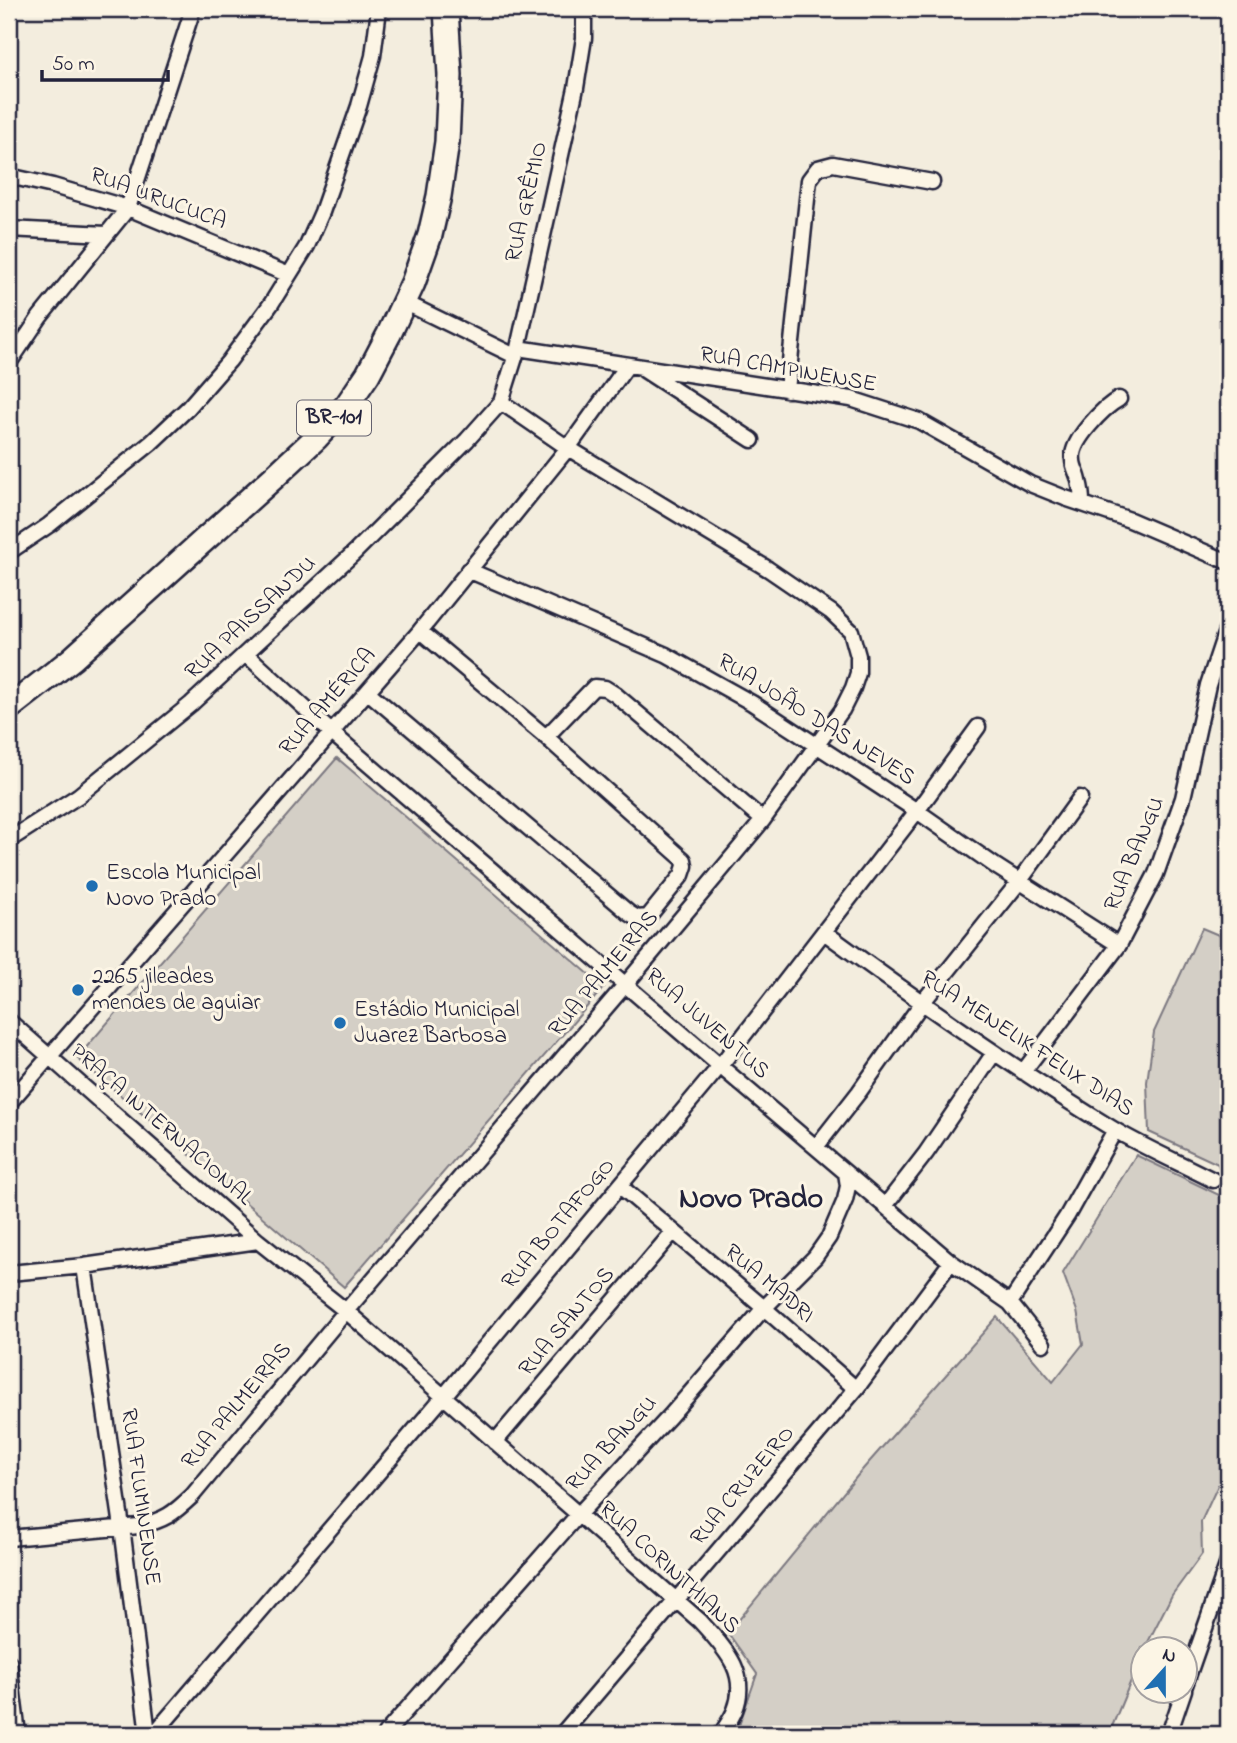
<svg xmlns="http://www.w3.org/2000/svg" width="1237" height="1743" font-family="'Indie Flower',sans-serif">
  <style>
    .green { fill: #d4cfc6; stroke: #7b7880; stroke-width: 2 }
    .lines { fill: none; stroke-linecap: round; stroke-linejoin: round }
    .minor-casing { stroke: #22223b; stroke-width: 19 }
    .trunk-casing { stroke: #22223b; stroke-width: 28 }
    .minor { stroke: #fcf5e5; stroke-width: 14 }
    .trunk { stroke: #fcf5e5; stroke-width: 23 }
    .poi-dot { fill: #1f6fb2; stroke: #fcf5e5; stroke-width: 2.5 }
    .labels { text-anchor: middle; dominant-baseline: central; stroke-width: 6; stroke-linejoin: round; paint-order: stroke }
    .shield { fill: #fcf5e5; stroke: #63616e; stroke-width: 2 }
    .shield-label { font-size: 21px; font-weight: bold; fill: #22223b }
    .street-label { font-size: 23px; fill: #22223b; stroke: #fcf5e5 }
    .poi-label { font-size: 23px; fill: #22223b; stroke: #fcf5e5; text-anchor: start }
    .district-label { font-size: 30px; font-weight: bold; fill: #22223b; stroke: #fcf5e5 }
  </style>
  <rect width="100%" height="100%" fill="#f3edde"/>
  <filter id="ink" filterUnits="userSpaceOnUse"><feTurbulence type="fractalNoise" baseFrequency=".0143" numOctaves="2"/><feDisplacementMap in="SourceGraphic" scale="14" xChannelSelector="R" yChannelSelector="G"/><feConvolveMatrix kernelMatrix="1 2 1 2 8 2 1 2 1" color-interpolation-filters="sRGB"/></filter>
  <g filter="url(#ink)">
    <path class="green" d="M337 758 604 987 344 1287 77 1058Z
      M1202 928 1228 939V1486L1218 1485 1201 1522 1202 1554 1172 1595 1145 1648H1142V1654L1109 1734H736L757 1674 728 1633 863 1469 997 1317 1053 1382 1083 1344 1077 1311 1063 1273 1136 1155 1227 1199 1218 1164 1149 1132 1147 1082 1154 1032Z"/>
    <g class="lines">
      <g class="minor-casing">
        <path id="minor" d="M9 176 53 186 128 208 289 275
          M9 229 106 234
          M404 302 515 356
          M518 348 851 399 919 421 1030 484 1065 498 1130 520 1228 562
          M9 363 40 317 128 208 193 9
          M644 370 752 440
          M787 390 809 180 818 168 833 164 932 182
          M1082 503C1082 496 1081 488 1079 481 1078 474 1073 467 1073 460 1070 441 1104 407 1119 399
          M9 552 49 525 151 443 188 408 229 361 271 304 307 246 322 212 359 106 373 56 379 9
          M468 570 666 655 752 703 917 811 997 867 1119 945
          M246 654 332 733 720 1066 951 1262 1010 1303 1043 1344
          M368 692 629 913 637 918 648 917 682 875 685 866 684 860 546 737 420 631
          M546 737 594 687 605 688 616 695 763 820
          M9 840 78 796 191 704 355 552 467 440 501 402 518 348 576 88 584 38V9
          M824 932C918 1001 1013 1068 1113 1129 1145 1148 1180 1163 1213 1180
          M9 1021 258 1241 346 1311 700 1621C723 1647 750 1672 735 1710 732 1718 726 1726 721 1734
          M1023 1072 1119 945 1156 874 1183 798 1208 685 1228 625
          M9 1103 420 631 568 448 627 366
          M816 1147 859 1092 922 1003 1019 882 1080 798
          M621 1187 764 1308 856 1389
          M885 1206 926 1153 994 1053
          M84 1266 122 1527 148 1734
          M9 1273 84 1266 258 1241
          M1010 1303 1067 1216 1115 1130
          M495 1442 673 1232
          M9 1538 139 1526C165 1520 173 1514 192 1496L346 1311 626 984 763 820 842 710 853 688 858 673V656L851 631 831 612 768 569 568 448 501 402
          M9 1662 18 1734
          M1184 1688 1228 1562
          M154 1734 444 1396 720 1066 917 811 978 727
          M385 1734 578 1515 670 1416 764 1308 815 1257 829 1237 845 1200 848 1186 846 1173
          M562 1734 856 1389 951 1262
          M1169 1734 1184 1690"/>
      </g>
      <g class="trunk-casing">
        <path id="trunk" d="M9 708 72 659 273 478 317 437 347 405 368 374 389 334 413 283 430 235 439 196 447 142 450 75 446 9"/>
      </g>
      <use href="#minor" class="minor"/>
      <use href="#trunk" class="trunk"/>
    </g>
  </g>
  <g class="poi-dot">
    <circle cx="92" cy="886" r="7"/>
    <circle cx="78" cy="990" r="7"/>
    <circle cx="340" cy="1023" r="7"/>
  </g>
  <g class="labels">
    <rect class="shield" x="297" y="400.5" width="74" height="35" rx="5"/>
    <g class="shield-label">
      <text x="334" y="418">BR-101</text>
    </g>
    <g class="street-label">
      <text transform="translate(158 199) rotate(20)">RUA URUCUCA</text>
      <text transform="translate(527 202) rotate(-77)">RUA GRÊMIO</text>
      <text transform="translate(788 370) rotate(10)">RUA CAMPINENSE</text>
      <text transform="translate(251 618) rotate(-43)">RUA PAISSANDU</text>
      <text transform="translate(328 702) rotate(-49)">RUA AMÉRICA</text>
      <text transform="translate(816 720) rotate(32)">RUA JOÃO DAS NEVES</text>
      <text transform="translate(1135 854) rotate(-67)">RUA BANGU</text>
      <text transform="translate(604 974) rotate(-50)">RUA PALMEIRAS</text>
      <text transform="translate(707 1024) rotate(41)">RUA JUVENTUS</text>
      <text transform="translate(1027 1044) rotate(33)">RUA MENELIK FELIX DIAS</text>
      <text transform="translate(161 1125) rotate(41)">PRAÇA INTERNACIONAL</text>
      <text transform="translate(559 1224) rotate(-50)">RUA BOTAFOGO</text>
      <text transform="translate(769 1284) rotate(40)">RUA MADRI</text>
      <text transform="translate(567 1322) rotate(-50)">RUA SANTOS</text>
      <text transform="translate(237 1406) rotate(-50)">RUA PALMEIRAS</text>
      <text transform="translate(612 1444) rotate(-47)">RUA BANGU</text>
      <text transform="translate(743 1486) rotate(-50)">RUA CRUZEIRO</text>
      <text transform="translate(140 1497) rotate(82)">RUA FLUMINENSE</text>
      <text transform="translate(669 1568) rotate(43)">RUA CORINTHIANS</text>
    </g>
    <g class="poi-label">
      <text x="106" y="873">Escola Municipal<tspan x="106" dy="26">Novo Prado</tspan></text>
      <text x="92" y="977">2265 jileades<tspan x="92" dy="26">mendes de aguiar</tspan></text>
      <text x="354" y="1010">Estádio Municipal<tspan x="354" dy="26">Juarez Barbosa</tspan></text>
    </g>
    <g class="district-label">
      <text x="751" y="1200">Novo Prado</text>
    </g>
  </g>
  <rect width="1237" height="1743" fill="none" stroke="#fcf5e5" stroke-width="35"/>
  <rect x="18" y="18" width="1202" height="1708" fill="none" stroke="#22223b" stroke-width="2.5" filter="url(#ink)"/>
  <g transform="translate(1164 1670) rotate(21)"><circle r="33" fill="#fcf5e5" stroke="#a5a1a1" stroke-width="2"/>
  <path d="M0-5L12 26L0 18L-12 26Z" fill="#1f6fb2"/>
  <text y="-10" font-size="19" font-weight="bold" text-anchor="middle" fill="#22223b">N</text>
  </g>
  <path d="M42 70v10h126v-10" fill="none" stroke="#22223b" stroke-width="3.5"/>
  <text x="52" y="70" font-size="21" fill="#22223b" stroke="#fcf5e5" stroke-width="5" paint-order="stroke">50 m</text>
</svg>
